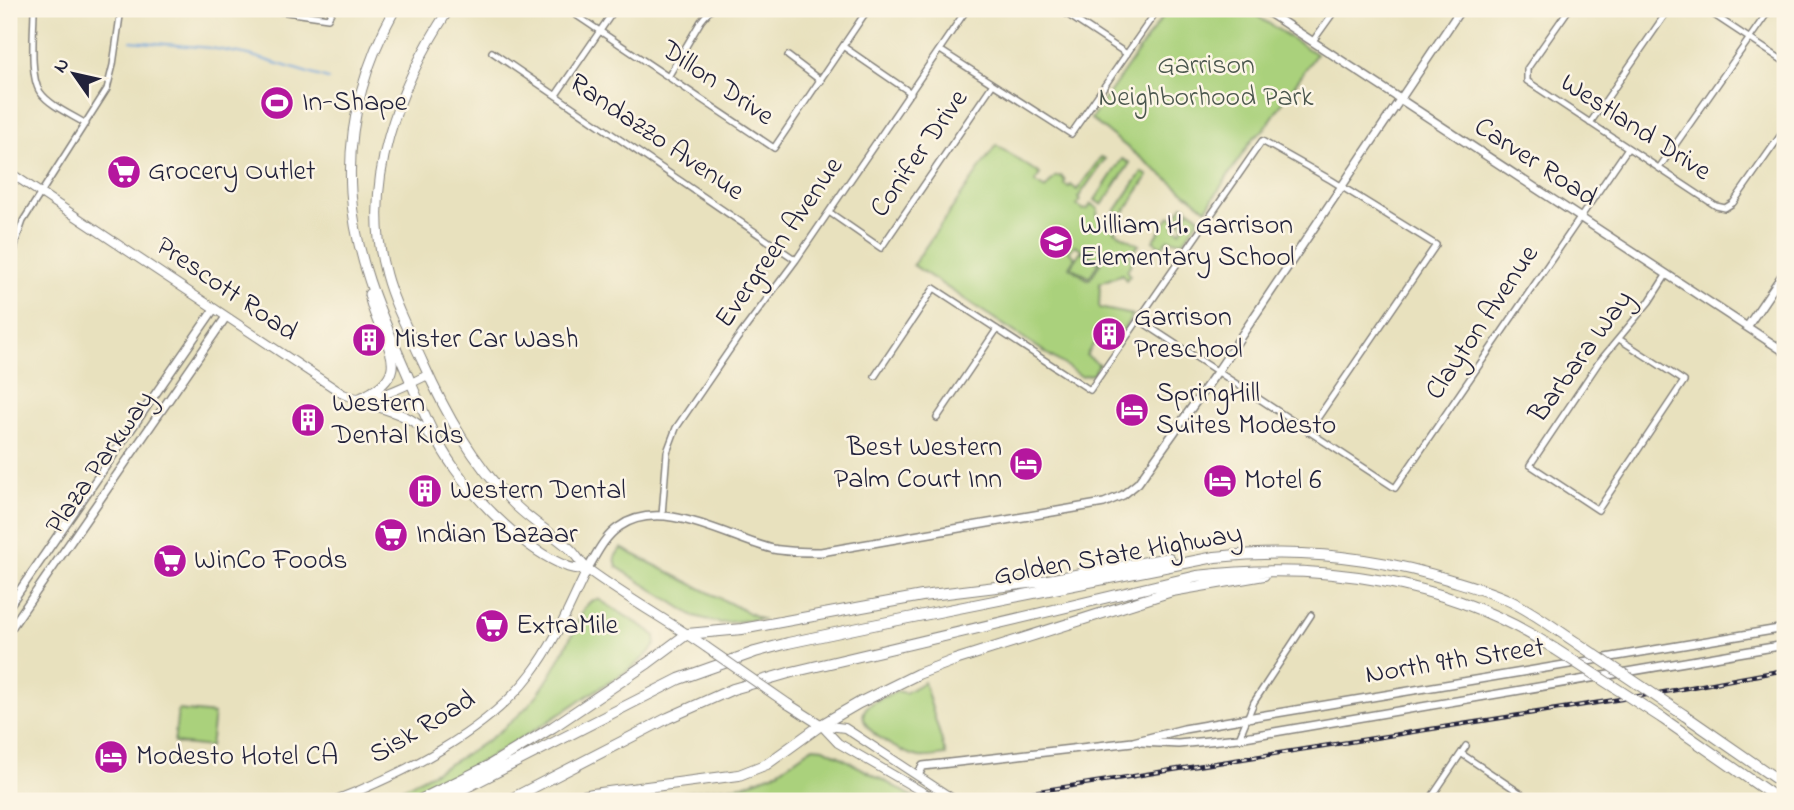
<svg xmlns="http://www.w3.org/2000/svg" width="1794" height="810" font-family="'Indie Flower',sans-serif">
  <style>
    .green { fill: #aad17b; stroke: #667a5b; stroke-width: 2; fill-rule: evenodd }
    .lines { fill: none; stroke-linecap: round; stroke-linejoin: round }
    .stream { stroke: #6da1d9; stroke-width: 2 }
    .minor-casing { stroke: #85827c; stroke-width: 8 }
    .tertiary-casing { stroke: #85827c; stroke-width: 10 }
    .secondary-casing { stroke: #85827c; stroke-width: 10 }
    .primary-casing { stroke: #85827c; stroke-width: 11 }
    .motorway-casing { stroke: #85827c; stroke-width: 12 }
    .minor { stroke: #fff; stroke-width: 5 }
    .tertiary { stroke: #fff; stroke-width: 7 }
    .secondary { stroke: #fff; stroke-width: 8 }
    .primary { stroke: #fff; stroke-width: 9 }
    .motorway { stroke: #fff; stroke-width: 10 }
    .rail-casing { stroke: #22223b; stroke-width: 4.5 }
    .rail { stroke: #fcf5e5; stroke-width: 2; stroke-dasharray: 5; stroke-linecap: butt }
    .primary-bridge-casing { stroke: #85827c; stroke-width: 11; stroke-linecap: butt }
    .motorway-bridge-casing { stroke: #85827c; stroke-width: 12; stroke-linecap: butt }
    .primary-bridge { stroke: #fff; stroke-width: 9 }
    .motorway-bridge { stroke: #fff; stroke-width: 10 }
    .labels { text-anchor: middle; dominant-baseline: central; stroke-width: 5; stroke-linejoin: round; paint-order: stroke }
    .park-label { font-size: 28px; fill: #4b574e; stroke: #fcf5e5 }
    .street-label { font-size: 28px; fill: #22223b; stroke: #fcf5e5 }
    .poi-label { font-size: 28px; fill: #22223b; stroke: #fcf5e5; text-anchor: start }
  </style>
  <rect width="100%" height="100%" fill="#fcf5e5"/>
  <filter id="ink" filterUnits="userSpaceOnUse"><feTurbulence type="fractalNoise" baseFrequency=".0143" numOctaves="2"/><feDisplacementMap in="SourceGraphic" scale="14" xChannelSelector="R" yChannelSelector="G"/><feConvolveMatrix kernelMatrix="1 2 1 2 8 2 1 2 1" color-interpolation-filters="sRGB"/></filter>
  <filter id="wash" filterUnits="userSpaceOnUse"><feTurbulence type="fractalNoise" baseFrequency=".00686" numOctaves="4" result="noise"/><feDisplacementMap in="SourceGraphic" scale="28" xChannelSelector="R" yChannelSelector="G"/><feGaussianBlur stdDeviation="1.57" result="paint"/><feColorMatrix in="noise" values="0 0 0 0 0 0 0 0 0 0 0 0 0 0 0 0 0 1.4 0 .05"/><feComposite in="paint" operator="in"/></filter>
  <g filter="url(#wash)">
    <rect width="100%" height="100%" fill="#e8e1be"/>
    <path class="green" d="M1168 9H1246L1316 54 1263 131 1253 138 1206 209 1091 119Z
      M996 145 1040 174 1035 182 1045 189 1055 177 1061 176 1065 181 1064 184 1069 187 1071 185 1077 190 1101 157 1105 159 1078 198 1080 200 1077 205 1084 210 1088 209 1091 204 1098 209 1097 216 1104 221 1106 218 1117 226 1114 231 1139 245 1129 257 1133 261 1127 270 1130 275 1126 280 1122 274 1100 283 1099 308 1133 315 1116 340 1113 338 1117 332 1107 326 1086 355 1099 364 1093 374 1081 376 913 265ZM1075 245 1101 262 1089 280 1069 267 1075 257 1069 252Z
      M1122 159 1130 163 1102 205 1095 200Z
      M1142 172 1148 176 1121 217 1114 213Z
      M1183 205 1187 207 1174 227 1180 231 1184 226 1180 222 1189 209 1198 215 1199 219 1183 242 1168 239 1162 247 1153 241 1170 216 1174 218Z
      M1081 251 1099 263 1089 277 1070 267Z
      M621 548 761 619 720 623 694 616 617 567 615 557Z
      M598 599 650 631 655 636 656 644C640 667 610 681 587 696 540 727 431 801 376 801 430 775 501 742 538 694 557 668 571 637 584 608L591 601Z
      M924 682 946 755C937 756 928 758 919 757 903 754 847 726 868 706 876 699 889 695 898 691L905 693Z
      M178 710 214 714 210 747 174 743Z
      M813 747 824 748 914 797 888 801H620L743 785 775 773Z"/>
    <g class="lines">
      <path class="stream" d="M131 41 211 48 249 55 328 79"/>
    </g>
  </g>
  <g filter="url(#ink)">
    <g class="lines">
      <g class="minor-casing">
        <path id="minor" d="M34 9C34 29 29 76 40 92 50 106 72 115 86 124
          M265 9 328 18 333 9
          M567 9 774 148 868 9
          M1059 9 1127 54
          M1569 9 1527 69V81L1716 206 1725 208 1733 203 1785 129
          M1705 9 1785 62
          M1313 41 1336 9
          M844 47 911 93
          M940 50 1071 134 1158 9
          M492 52 796 260
          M788 56 821 81
          M668 77 701 21 711 9
          M556 95 615 9
          M1590 123 1669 9
          M1659 168 1770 9
          M829 212 881 248 993 84
          M9 280 16 241 23 221 107 89 113 65 121 9
          M1139 320 1395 488 1628 148
          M1619 339 1684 381 1598 510 1530 465 1599 362 1649 302 1667 274
          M875 376 934 288 1090 390 1262 141 1331 180 1436 245 1308 432
          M937 418 997 329
          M662 515 667 452 676 428 737 339 796 260 967 9
          M1239 738 1254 702 1311 615
          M1462 754 1532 801
          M1429 801 1466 746"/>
      </g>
      <g class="tertiary-casing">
        <path id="tertiary" d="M1263 9 1785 352
          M1747 327 1785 271
          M587 570C596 555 604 537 619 527 662 496 728 538 773 549 789 552 805 552 821 552L1104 503 1123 495 1138 483 1217 372 1461 9
          M9 606 214 309
          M9 631 226 317
          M1141 742 1178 744 1239 738 1785 645
          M918 775 923 766 1133 742 1184 729 1247 718 1785 628"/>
      </g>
      <g class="secondary-casing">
        <path id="secondary" d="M9 172 343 394C371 407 403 386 428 375
          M821 725 845 728 956 801
          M821 725 838 743 938 801
          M333 801C401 775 486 733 531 674 555 643 570 605 587 570"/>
      </g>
      <g class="primary-casing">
        <path id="primary" d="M395 9C364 65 347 128 351 192 355 256 380 312 405 369 420 403 433 439 455 469 480 504 525 550 566 566 572 569 580 569 587 570
          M449 9C399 85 360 183 386 275 394 305 410 334 423 363 446 414 472 461 511 501 528 519 550 532 569 548 577 555 581 565 590 571 627 598 668 621 706 647
          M358 399C423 371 377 342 369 294
          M358 399C390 413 410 411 435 441
          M788 704 821 725"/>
      </g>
      <g class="motorway-casing">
        <path id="motorway" d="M1684 715 1785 785
          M1662 718 1781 801
          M418 801 487 767 553 727 648 663 687 634 742 629 922 596 1037 582 1169 558
          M435 801 465 788 679 679 755 652 788 643 873 625 1215 557C1296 548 1376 556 1454 581 1474 587 1495 593 1514 603 1536 614 1557 630 1577 643
          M507 801 668 718 733 689 792 672 1197 576C1321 561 1450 580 1555 649
          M559 801 593 794 739 775 767 764 821 725 859 703 918 674 955 660 1172 591 1264 575"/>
      </g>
      <use href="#minor" class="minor"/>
      <use href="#tertiary" class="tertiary"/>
      <use href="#secondary" class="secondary"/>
      <use href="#primary" class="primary"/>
      <use href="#motorway" class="motorway"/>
      <g class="rail-casing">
        <path id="rail" d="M976 801 1659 693 1785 670"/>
      </g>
      <use href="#rail" class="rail"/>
      <g class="primary-bridge-casing">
        <path id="primary-bridge" d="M706 647 788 704"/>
      </g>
      <g class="motorway-bridge-casing">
        <path id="motorway-bridge" d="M1577 643 1684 715
          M1555 649 1662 718"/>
      </g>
      <use href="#primary-bridge" class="primary-bridge"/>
      <use href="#motorway-bridge" class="motorway-bridge"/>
    </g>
  </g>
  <defs>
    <g id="stadium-disc" transform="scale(1.75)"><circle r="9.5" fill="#b5179e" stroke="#fcf5e5"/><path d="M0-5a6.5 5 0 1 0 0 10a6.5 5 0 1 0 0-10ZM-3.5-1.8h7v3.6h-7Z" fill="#fff"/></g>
    <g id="supermarket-disc" transform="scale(1.75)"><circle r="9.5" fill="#b5179e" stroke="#fcf5e5"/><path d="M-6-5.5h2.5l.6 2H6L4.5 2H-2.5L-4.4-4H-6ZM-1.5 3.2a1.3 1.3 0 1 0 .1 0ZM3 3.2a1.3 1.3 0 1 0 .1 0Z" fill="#fff"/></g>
    <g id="school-disc" transform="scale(1.75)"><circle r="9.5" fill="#b5179e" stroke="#fcf5e5"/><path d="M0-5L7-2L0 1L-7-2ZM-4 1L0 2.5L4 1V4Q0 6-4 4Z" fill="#fff"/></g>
    <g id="building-disc" transform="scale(1.75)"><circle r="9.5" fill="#b5179e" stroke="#fcf5e5"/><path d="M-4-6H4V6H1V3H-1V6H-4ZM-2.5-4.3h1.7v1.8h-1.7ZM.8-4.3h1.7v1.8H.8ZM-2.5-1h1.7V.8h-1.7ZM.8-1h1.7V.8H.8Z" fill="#fff"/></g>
    <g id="hotel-disc" transform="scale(1.75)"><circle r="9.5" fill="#b5179e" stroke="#fcf5e5"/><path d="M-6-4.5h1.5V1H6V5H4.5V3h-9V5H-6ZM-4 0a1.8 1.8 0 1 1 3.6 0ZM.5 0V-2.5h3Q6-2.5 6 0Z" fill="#fff"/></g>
  </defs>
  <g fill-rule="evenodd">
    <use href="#stadium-disc" x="277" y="103"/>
    <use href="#supermarket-disc" x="124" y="172"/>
    <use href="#school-disc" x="1056" y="242"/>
    <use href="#building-disc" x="1109" y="334"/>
    <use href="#building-disc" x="369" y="340"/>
    <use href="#hotel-disc" x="1132" y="410"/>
    <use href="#building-disc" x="308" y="420"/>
    <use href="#hotel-disc" x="1026" y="464"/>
    <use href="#hotel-disc" x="1220" y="481"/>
    <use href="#building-disc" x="425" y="491"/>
    <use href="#supermarket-disc" x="391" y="535"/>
    <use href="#supermarket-disc" x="170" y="561"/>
    <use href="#supermarket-disc" x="492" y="626"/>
    <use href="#hotel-disc" x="111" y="757"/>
  </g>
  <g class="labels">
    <g class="park-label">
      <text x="1206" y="66">Garrison<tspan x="1206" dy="32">Neighborhood Park</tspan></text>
    </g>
    <g class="street-label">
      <text transform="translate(717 84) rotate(34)">Dillon Drive</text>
      <text transform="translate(1635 128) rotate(33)">Westland Drive</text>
      <text transform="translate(656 138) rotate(34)">Randazzo Avenue</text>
      <text transform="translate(920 154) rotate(-55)">Conifer Drive</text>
      <text transform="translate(1535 163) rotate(33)">Carver Road</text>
      <text transform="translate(780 243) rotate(-55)">Evergreen Avenue</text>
      <text transform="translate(226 290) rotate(34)">Prescott Road</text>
      <text transform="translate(1483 323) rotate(-56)">Clayton Avenue</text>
      <text transform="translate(1582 357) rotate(-54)">Barbara Way</text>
      <text transform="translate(101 463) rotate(-55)">Plaza Parkway</text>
      <text transform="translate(1118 556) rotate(-10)">Golden State Highway</text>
      <text transform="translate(1455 662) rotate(-9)">North 9th Street</text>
      <text transform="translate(423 728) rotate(-31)">Sisk Road</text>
    </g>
    <g class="poi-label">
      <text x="302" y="103">In-Shape</text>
      <text x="148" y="172">Grocery Outlet</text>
      <text x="1080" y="226">William H. Garrison<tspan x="1080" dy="32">Elementary School</tspan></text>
      <text x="1134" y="318">Garrison<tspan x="1134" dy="32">Preschool</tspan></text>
      <text x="394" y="340">Mister Car Wash</text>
      <text x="1156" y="394">SpringHill<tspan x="1156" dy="32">Suites Modesto</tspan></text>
      <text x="332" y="404">Western<tspan x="332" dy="32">Dental Kids</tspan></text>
      <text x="1002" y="448" text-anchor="end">Best Western<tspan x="1002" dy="32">Palm Court Inn</tspan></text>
      <text x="1244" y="481">Motel 6</text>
      <text x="450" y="491">Western Dental</text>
      <text x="416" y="535">Indian Bazaar</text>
      <text x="194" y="561">WinCo Foods</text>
      <text x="516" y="626">ExtraMile</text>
      <text x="136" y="757">Modesto Hotel CA</text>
    </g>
  </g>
  <rect width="1794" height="810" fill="none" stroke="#fcf5e5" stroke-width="35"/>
  <g transform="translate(74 74) rotate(304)" stroke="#fcf5e5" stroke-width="5" paint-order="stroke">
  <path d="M0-5L12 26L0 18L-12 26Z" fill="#22223b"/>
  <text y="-10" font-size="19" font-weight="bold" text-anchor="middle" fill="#22223b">N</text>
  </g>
</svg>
